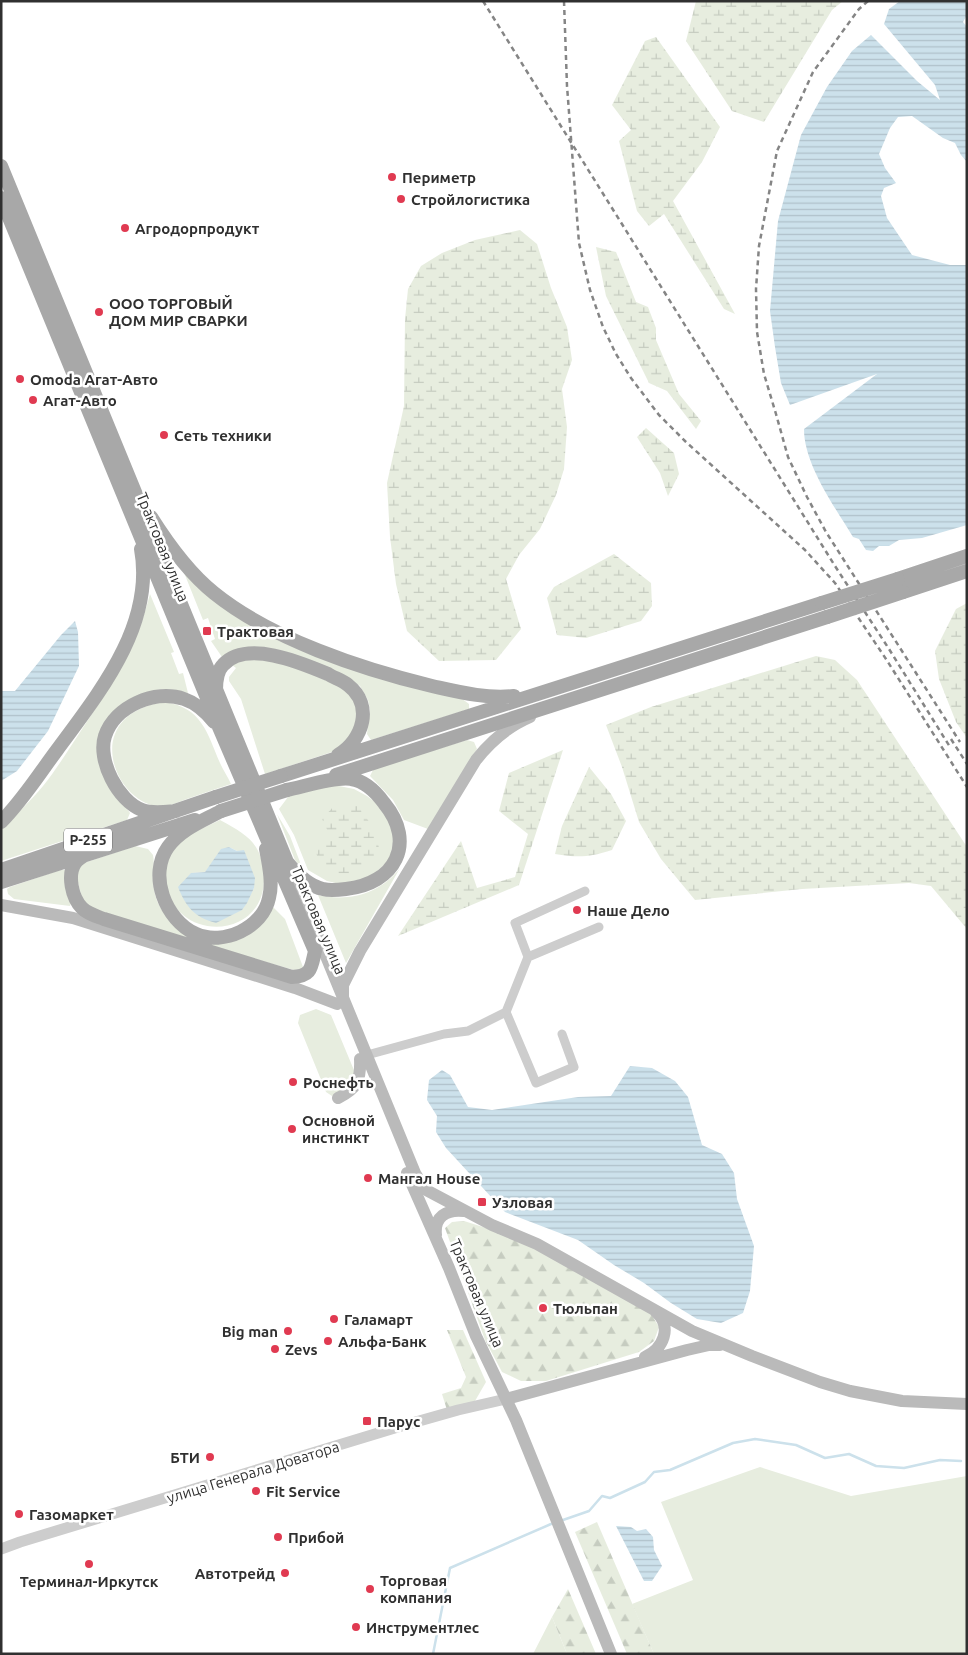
<svg xmlns="http://www.w3.org/2000/svg" width="968" height="1655" font-family="Ubuntu,sans-serif">
  <style>
    .grass { fill: #e7eddf; fill-rule: evenodd }
    .forest { fill: url(#forest-firs) }
    .wetland { fill: url(#wetland-marsh) }
    .water { fill: url(#water-rules) }
    .lines { fill: none; stroke-linecap: round; stroke-linejoin: round }
    .stream { stroke: #cce1eb; stroke-width: 2.5 }
    .minor { stroke: #cdcdcd; stroke-width: 9 }
    .tertiary { stroke: #cdcdcd; stroke-width: 11 }
    .secondary { stroke: #bababa; stroke-width: 12 }
    .primary { stroke: #a8a8a8; stroke-width: 14 }
    .rail { stroke: #858585; stroke-width: 2.5; stroke-dasharray: 5 4; stroke-linecap: butt }
    .primary-bridge { stroke: #a8a8a8; stroke-width: 14 }
    .poi-dot { fill: #e03a51; stroke: #fff; stroke-width: 2 }
    .labels { text-anchor: middle; dominant-baseline: central; stroke-width: 5; stroke-linejoin: round; paint-order: stroke }
    .shield { fill: #fff; stroke: #6e6e6e; stroke-width: 1 }
    .shield-label { font-size: 14px; font-weight: bold; fill: #303030 }
    .poi-label { font-size: 15px; font-weight: bold; fill: #303030; stroke: #fff; text-anchor: start }
    .street-label { font-size: 15px; fill: #303030; stroke: #fff }
  </style>
  <defs>
    <pattern id="forest-firs" width="22" height="20" patternUnits="userSpaceOnUse" patternTransform="scale(1.25)"><rect width="22" height="20" fill="#e7eddf"/><path d="M5 1l3.5 6h-7zM16 11l3.5 6h-7z" fill="#c6ccc0"/></pattern>
    <pattern id="wetland-marsh" width="20" height="14" patternUnits="userSpaceOnUse" patternTransform="scale(1.25)"><rect width="20" height="14" fill="#e7eddf"/><path d="M1 5h8M5 5V1M11 12h8M15 12V8" fill="none" stroke="#c6ccc0"/></pattern>
    <pattern id="water-rules" width="6" height="5" patternUnits="userSpaceOnUse" patternTransform="scale(1.25)"><rect width="6" height="5" fill="#cce1eb"/><path d="M0 2.5h6" fill="none" stroke="#b0c1ca"/></pattern>
  </defs>
  <rect width="100%" height="100%" fill="#fff"/>
  <path class="grass" d="M181 565 248 620 461 698 469 704V709L371 740 367 734 370 709 368 700 360 686 344 675 308 659 230 653 222 657 211 641 215 639 208 618 203 620Z
    M150 594 174 652 171 653 179 674 183 673 188 693C178 691 167 688 157 690 140 693 118 715 105 726L116 793 130 813 127 820 1 861V830C15 815 31 801 43 786 59 766 72 744 86 723 116 678 136 647 150 594Z
    M254 659 285 663 335 682 356 699V728L338 750 265 774 241 699 229 681V677L236 668 232 665 239 661Z
    M164 702C202 707 207 733 220 763 223 770 228 777 231 784 215 789 199 795 184 800 178 802 172 805 166 806 119 813 74 716 164 702Z
    M467 740 474 742 477 749 428 829 404 820 393 800 370 776 373 770 379 767Z
    M334 785 354 789 367 796 375 802 388 818 394 838 390 859 371 877 340 884 327 881 308 870 294 835 279 809 288 797 313 789Z
    M277 814 290 836 303 870 295 860Z
    M220 820C248 835 263 844 264 879 264 942 171 943 166 880 165 870 167 859 172 851 183 835 204 828 220 820ZM229 847 237 851 254 888C245 904 244 910 225 917L191 873 205 872Z
    M135 846 148 849 153 855C155 864 152 873 153 882 156 920 181 927 209 942L273 907 285 919 303 967 302 969 294 970 97 914 82 899 76 874 81 864Z
    M400 868 346 963 318 895C349 902 380 894 400 868Z
    M60 870H67L72 900 70 906 14 899 8 894 7 889 10 887Z
    M316 1009 331 1015 356 1075 348 1089 332 1096 326 1092 298 1023 300 1015Z
    M760 1467 851 1496 967 1476V1654H654L632 1604 693 1580 661 1502Z
    M552 1617 567 1654H533Z"/>
  <path class="forest" d="M464 1221 537 1244 651 1314 659 1327 654 1341 639 1352 546 1381H521L502 1372 485 1340 445 1228 452 1222Z
    M447 1330H463L486 1382 475 1401 447 1410 442 1394 461 1388 466 1377Z
    M597 1522 654 1654H627L575 1532Z
    M568 1589 596 1654H567L552 1617Z"/>
  <path class="wetland" d="M696 1H843L832 10 764 122 732 111 686 41Z
    M656 37 720 127 702 162 673 201 735 314 724 309 664 214 649 226 637 211 619 141 631 130 612 105 645 41Z
    M520 230 537 244 551 288 567 327 572 360 562 389 567 427 564 469 556 495 540 529 519 555 506 579 521 629 496 660 439 661 407 631 396 584 390 537 387 483 404 406 405 319 408 289 421 266 442 253 475 240Z
    M596 247 616 252 636 302 648 307 656 328V340L679 394 701 421 696 429 667 391 649 383 606 296Z
    M646 428 674 453 679 474 668 496 660 473 637 437Z
    M614 554 651 583 652 606 641 621 586 638 557 635 547 598 554 587Z
    M967 603V738L956 722 939 679 935 651 956 609Z
    M816 656 835 660 857 680 967 847V929L931 886 909 883 802 889 695 900 661 859 639 822 622 767 606 725 651 707Z
    M563 750 519 885 398 936 461 841 477 888 515 877 528 834 499 811 509 773Z
    M589 767 611 794 626 821 612 850C590 857 579 858 555 854L562 826Z
    M334 806H358L377 833 379 850 363 872 346 875H329C325 868 312 854 317 846 320 842 327 840 331 838L322 819Z"/>
  <path class="water" d="M900 1H967V15L963 22 967 27V162L961 155 955 143 943 138 912 116 898 117 890 128 879 154 885 168 896 183 884 188 881 196 887 218 912 255 950 265H967V525L922 538 899 540 889 546H879L873 551 866 550 859 539 853 537C835 507 804 465 804 429L877 374 790 405 781 383 775 347 770 311 778 221 801 135 827 87 852 51 871 35 917 81 940 100 935 85 884 24 889 9Z
    M75 621 78 632 79 666 48 731 17 771 1 781V691H15L61 635Z
    M229 847 237 851 244 850 255 878 254 888 247 903 242 910 216 923C194 917 186 907 178 887L191 873 205 872 221 849Z
    M630 1066 652 1068 675 1081 688 1097 702 1145 722 1154 734 1173 737 1199 754 1246 750 1291 743 1313 721 1323 697 1319 671 1303 644 1283 614 1265 578 1240 505 1212 446 1148 436 1132 437 1116 427 1100 429 1080 442 1070 450 1075 468 1107 492 1110 578 1097 611 1096Z
    M616 1526 631 1527 637 1531 646 1529 653 1537 654 1550 662 1566 652 1581H644Z"/>
  <g class="lines">
    <path class="stream" d="M563 1520 589 1511 602 1496 610 1498 645 1482 654 1472 670 1470 733 1443 755 1439 796 1445 825 1458 849 1454 876 1466 904 1468 940 1460 961 1461
      M433 1654 450 1568 551 1524"/>
    <path class="minor" d="M528 957 599 927
      M506 1012 536 1083 574 1067 562 1034
      M367 1055 444 1034 468 1031 506 1012 528 957 515 923 585 891"/>
    <path class="tertiary" d="M1 1549 20 1542 398 1427 458 1410 506 1399"/>
    <path class="secondary" d="M289 866 415 1173 421 1183 428 1191 492 1225 537 1244 692 1331 752 1356 820 1382 850 1391 902 1401 967 1404
      M1 905 73 918 295 988 337 1004
      M343 997V985L360 951 476 760C490 742 509 726 530 717
      M338 1098C357 1089 361 1080 360 1059
      M407 1173 449 1268 476 1336 516 1420 611 1654
      M436 1235C434 1217 446 1209 464 1211
      M645 1357C663 1349 673 1327 656 1312
      M506 1399 687 1350 709 1345H720"/>
    <path class="primary" d="M1 166 287 862C296 873 308 886 323 889 330 891 338 890 346 889 395 884 417 843 384 803 376 792 365 781 351 779 336 776 303 787 287 790
      M1 198 219 727 315 951C311 968 312 976 292 977L104 919C96 916 88 914 82 908 72 898 67 875 75 863 78 859 83 856 88 853
      M151 517C168 544 189 573 214 593 271 639 361 669 432 686 459 692 486 699 514 696
      M898 579 967 556
      M903 592 967 571
      M216 690C216 682 217 671 223 665 246 639 302 663 328 674 334 678 342 680 348 685 374 705 363 740 338 755
      M336 775 827 617
      M281 776 822 603
      M176 811C164 812 152 814 142 810 118 801 97 760 105 736 115 706 155 689 184 699 196 703 206 712 214 722
      M221 811C203 821 181 829 168 847 148 875 165 920 196 934 223 946 263 928 269 898 273 883 269 865 266 849
      M1 822C23 800 39 774 57 750 99 693 155 625 141 549
      M1 870 216 797
      M1 882 195 820"/>
    <path class="rail" d="M483 1 835 566 889 649 950 747
      M564 1 567 86 579 243 590 290 603 327 616 354 631 378 659 415 686 442 805 550 835 583 886 659 967 787
      M868 1 859 9 813 72 777 151 759 246 756 289 757 332 764 374 776 414 788 457 807 497 826 532 960 742
      M951 739 967 764"/>
    <path class="primary-bridge" d="M822 603 898 579
      M827 617 903 592
      M216 797 281 776
      M221 811 287 790"/>
  </g>
  <g class="poi-dot">
    <circle cx="392" cy="177" r="5"/>
    <circle cx="401" cy="199" r="5"/>
    <circle cx="125" cy="228" r="5"/>
    <circle cx="99" cy="312" r="5"/>
    <circle cx="20" cy="379" r="5"/>
    <circle cx="33" cy="400" r="5"/>
    <circle cx="164" cy="435" r="5"/>
    <rect x="202" y="626" width="10" height="10" rx="2.5"/>
    <circle cx="577" cy="910" r="5"/>
    <circle cx="293" cy="1082" r="5"/>
    <circle cx="292" cy="1129" r="5"/>
    <circle cx="368" cy="1178" r="5"/>
    <rect x="477" y="1197" width="10" height="10" rx="2.5"/>
    <circle cx="543" cy="1308" r="5"/>
    <circle cx="334" cy="1319" r="5"/>
    <circle cx="288" cy="1331" r="5"/>
    <circle cx="328" cy="1341" r="5"/>
    <circle cx="275" cy="1349" r="5"/>
    <rect x="362" y="1416" width="10" height="10" rx="2.5"/>
    <circle cx="210" cy="1457" r="5"/>
    <circle cx="256" cy="1491" r="5"/>
    <circle cx="19" cy="1514" r="5"/>
    <circle cx="278" cy="1537" r="5"/>
    <circle cx="89" cy="1564" r="5"/>
    <circle cx="285" cy="1573" r="5"/>
    <circle cx="370" cy="1589" r="5"/>
    <circle cx="356" cy="1627" r="5"/>
  </g>
  <g class="labels">
    <rect class="shield" x="64" y="828.5" width="48" height="23" rx="4"/>
    <g class="shield-label">
      <text x="88" y="840">Р-255</text>
    </g>
    <g class="poi-label">
      <text x="402" y="177">Периметр</text>
      <text x="411" y="199">Стройлогистика</text>
      <text x="135" y="228">Агродорпродукт</text>
      <text x="109" y="303">ООО ТОРГОВЫЙ<tspan x="109" dy="17">ДОМ МИР СВАРКИ</tspan></text>
      <text x="30" y="379">Omoda Агат-Авто</text>
      <text x="43" y="400">Агат-Авто</text>
      <text x="174" y="435">Сеть техники</text>
      <text x="217" y="631">Трактовая</text>
      <text x="587" y="910">Наше Дело</text>
      <text x="303" y="1082">Роснефть</text>
      <text x="302" y="1120">Основной<tspan x="302" dy="17">инстинкт</tspan></text>
      <text x="378" y="1178">Мангал House</text>
      <text x="492" y="1202">Узловая</text>
      <text x="553" y="1308">Тюльпан</text>
      <text x="344" y="1319">Галамарт</text>
      <text x="278" y="1331" text-anchor="end">Big man</text>
      <text x="338" y="1341">Альфа-Банк</text>
      <text x="285" y="1349">Zevs</text>
      <text x="377" y="1421">Парус</text>
      <text x="200" y="1457" text-anchor="end">БТИ</text>
      <text x="266" y="1491">Fit Service</text>
      <text x="29" y="1514">Газомаркет</text>
      <text x="288" y="1537">Прибой</text>
      <text x="275" y="1573" text-anchor="end">Автотрейд</text>
      <text x="380" y="1580">Торговая<tspan x="380" dy="17">компания</tspan></text>
      <text x="89" y="1581" text-anchor="middle">Терминал-Иркутск</text>
      <text x="366" y="1627">Инструментлес</text>
    </g>
    <g class="street-label">
      <text transform="translate(163 547) rotate(68)">Трактовая улица</text>
      <text transform="translate(319 920) rotate(67)">Трактовая улица</text>
      <text transform="translate(477 1293) rotate(67)">Трактовая улица</text>
      <text transform="translate(253 1472) rotate(-17)">улица Генерала Доватора</text>
    </g>
  </g>
  <rect width="968" height="1655" fill="none" stroke="#303030" stroke-width="5"/>
</svg>
